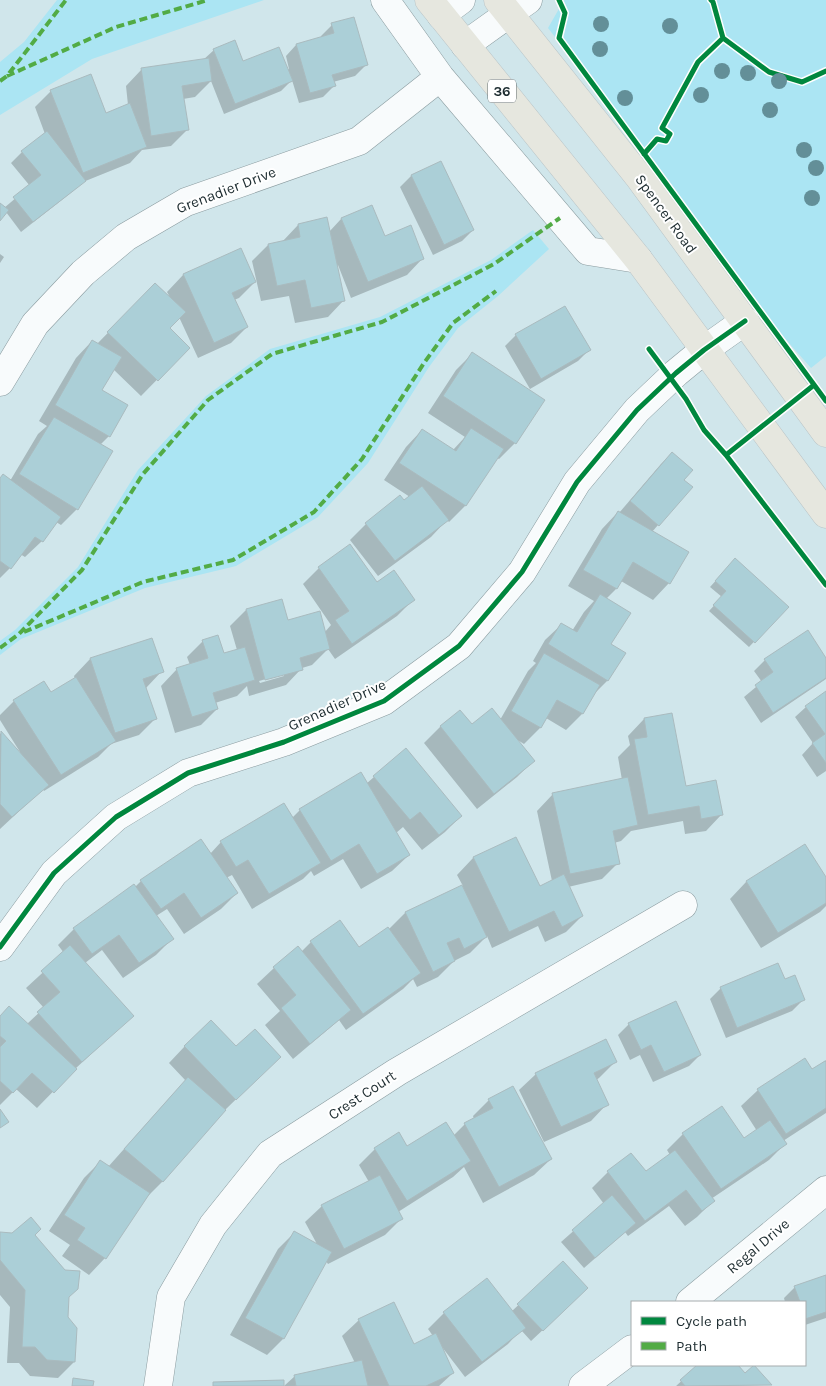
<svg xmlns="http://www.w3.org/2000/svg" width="826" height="1386" font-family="Karla,sans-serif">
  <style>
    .green { fill: #abe5f3 }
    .shadow { fill: #0003; fill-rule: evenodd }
    .building { fill: #abcfd7; stroke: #aabbbf }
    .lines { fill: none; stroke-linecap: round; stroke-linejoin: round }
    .minor-casing { stroke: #8a9b9f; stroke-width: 29 }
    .tertiary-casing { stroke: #8a9b9f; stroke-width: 29 }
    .primary-casing { stroke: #b9c4c7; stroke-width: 29 }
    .minor { stroke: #f8fbfc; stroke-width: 28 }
    .tertiary { stroke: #f8fbfc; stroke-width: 28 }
    .primary { stroke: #e6e7df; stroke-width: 28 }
    .quiet { stroke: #52ab45; stroke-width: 4; stroke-dasharray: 8 4; stroke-linecap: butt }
    .cycleway-casing { stroke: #fff; stroke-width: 8 }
    .cycleway { stroke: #00873e; stroke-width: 5 }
    .tree { fill: #638f98 }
    .labels { text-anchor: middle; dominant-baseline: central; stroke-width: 4; stroke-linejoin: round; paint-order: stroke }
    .shield { fill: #fff; stroke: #626c6f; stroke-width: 1 }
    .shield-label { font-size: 14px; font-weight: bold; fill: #1e2d31 }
    .street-label { font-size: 15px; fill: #1e2d31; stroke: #fff }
  </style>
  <rect width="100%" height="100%" fill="#d0e6eb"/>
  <path class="green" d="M57 0H264L92 59 0 115V62L24 42Z
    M564 0H826V356L811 368 692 233 684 204 548 28Z
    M533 230 549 249 498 296 458 328 429 367 368 463 318 517 236 566 145 588 21 639 0 655V641L15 630 78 567 138 470 206 396 270 349 380 317 491 260Z"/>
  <path class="shadow" d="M332 25 366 65 355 76 333 82 334 86 323 97 299 103 292 80 281 91 224 114 211 81 195 97 183 99 187 130 171 146 142 150 130 163 83 182 73 191 21 232 6 212 0 219V204L4 208 30 186 11 163 22 152 45 134 35 107 51 91 105 114 128 105 126 86 142 69 203 60 214 50 242 63 287 70 289 69 286 56 296 45 321 38V36Z
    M440 162 473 230 462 241 433 255 400 187 411 176Z
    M371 207 384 237 423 258 407 275 351 298 338 265 336 266 344 300 328 317 295 323 289 296 261 301 252 261 268 245 282 242 298 225 329 232 341 219Z
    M240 250 255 282 239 298 234 300 247 327 231 343 198 358 179 317 168 328 188 348 141 396 113 369 101 391 109 436 100 445 77 509 61 525 56 522 42 541 25 557 20 554 10 568 0 578V478L10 481 38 434 47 426 39 421 76 358 92 341 97 344 139 301 171 299 167 292 183 275Z
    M0 254 4 257 0 263Z
    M516 335 589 350 578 361 530 389 505 346Z
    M472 354 515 443 499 459 497 458 465 506 449 522 447 520 431 537 378 576 350 540 366 524 410 497 384 480 406 447 422 430 453 450 465 437 428 413 456 370Z
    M672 453 683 480 658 525 652 532 669 583 653 600 621 581 616 589 606 599 609 645 608 680 593 695 582 714 566 730 546 718 540 728 524 744 516 739 533 761 517 777 477 809 424 743 440 727 460 712 472 726 500 720 528 671 536 663 533 661 545 640 562 624 572 631 584 612 594 601 568 586 602 529 618 512 619 513 661 464Z
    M730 565 787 607 749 647 709 611 722 597 710 587Z
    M319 568 377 584 413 600 397 616 335 659 328 649 312 665 302 668 286 685 249 696 247 686 237 696 215 703 217 709 201 725 175 733 161 686 177 669 190 665 187 657 203 641 223 654 237 650 230 626 246 610 324 633 331 625 303 584ZM284 674V676L260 683 259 681Z
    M151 639 162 671 146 688 155 719 139 735 111 744 98 757 44 791 43 789 0 829V733L19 753 20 752 0 720V715L14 701 50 694 75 679 74 676 90 659Z
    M765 660H826V679L761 723 744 697 762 682 754 671Z
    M826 693V771L817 777 802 755 813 743 795 717 806 707Z
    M671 715 685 787 722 814 706 831 685 834 683 821 631 831 621 841 614 843 618 863 602 879 568 887 582 916 566 932 545 942 538 926 492 948 487 936 470 953 454 961 438 977 417 987 413 979 403 989 346 1030 339 1020 293 1059 265 1025 280 1011 257 984 274 968 301 952 311 942 359 949 388 930 405 913 463 886 457 875 473 858 516 838 539 888 552 881 537 811 553 794 622 780 618 757 630 745 628 736 644 719Z
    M374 777 461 816 445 832 422 850 403 827 396 833 409 855 392 871 361 889 343 859 314 876 311 871 303 879 252 909 232 875 226 878 237 893 221 909 184 934 167 909 156 916 172 939 156 955 123 978 102 950 85 963 132 1016 75 1069 37 1108 16 1089 0 1105V1017L27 1024 44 1008 26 988 64 953 58 945 74 929 135 887 141 881 210 854 221 842 292 818 300 810 366 784Z
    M805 846 826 879V906L820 912 761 948 730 899 746 882Z
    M784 980 803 1000 792 1011 726 1038 710 999 721 988Z
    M629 1024 700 1055 689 1066 653 1082 640 1055 630 1060 618 1035Z
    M185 1046 236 1048 263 1073 225 1110 162 1182 146 1198 105 1258 89 1275 62 1256 70 1245 49 1231 84 1178 100 1162 108 1167 172 1095 186 1081 169 1063Z
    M805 1060 812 1071 826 1060V1113L783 1141 785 1144 769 1160 711 1199 713 1201 697 1217 685 1226 669 1206 628 1236 625 1232 584 1268 561 1242 604 1204 592 1188 608 1172 646 1173 670 1155 667 1150 683 1134 744 1140 757 1131 741 1106 758 1090Z
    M615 1062 599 1078 596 1080 607 1104 591 1121 544 1142 519 1090 536 1074Z
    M489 1100 551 1159 534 1175 483 1203 464 1167 453 1177 398 1212 401 1219 385 1235 328 1264 326 1261 283 1339 267 1355 230 1335 278 1249 294 1233 318 1246 305 1222 322 1206 369 1182 359 1165 375 1149 407 1148 453 1136 465 1124 474 1119 473 1116Z
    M0 1234 34 1235 68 1298 67 1317 74 1362 58 1378 30 1376 19 1363H7L10 1307 0 1295Z
    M563 1263 576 1299 531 1341 521 1330 508 1344 465 1377 442 1347 453 1373 439 1386H284L295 1376 355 1363 342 1336 359 1320 413 1346 433 1336 428 1329 444 1313 511 1312Z
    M826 1277V1318L805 1325V1302H785L784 1298 795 1287Z
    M699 1365H736L745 1375 754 1367 771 1385 676 1386Z"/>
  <path class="building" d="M354 17 368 65 332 75 336 86 310 93 296 44 334 33 331 23Z
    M235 40 243 61 279 47 293 81 235 104 213 49Z
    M209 58 212 81 182 86 189 130 151 136 141 68Z
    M91 74 106 113 130 103 147 147 83 173 50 90Z
    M47 131 86 181 33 222 13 197 41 175 21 151Z
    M441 161 474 230 444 245 411 175Z
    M0 203 9 210 0 221Z
    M372 205 385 236 411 225 424 259 368 282 341 218Z
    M327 217 345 301 311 308 305 280 277 286 268 244 300 237 298 224Z
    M241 248 256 282 232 293 248 327 214 343 183 274Z
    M155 283 186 312 170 328 190 348 158 381 107 332Z
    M565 306 591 350 541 379 515 334Z
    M92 340 122 357 102 390 128 405 110 437 55 405Z
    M472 352 545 400 516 444 443 396Z
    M54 417 113 451 78 510 19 474Z
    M471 428 504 449 466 506 399 463 422 429 456 451Z
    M672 452 693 470 684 480 693 487 659 526 630 501Z
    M3 474 61 517 43 542 35 537 11 569 0 561V478Z
    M422 486 449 520 395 561 365 523 400 495 404 500Z
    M618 511 689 552 670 584 633 562 617 589 583 570Z
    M350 544 377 582 394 570 415 600 352 644 335 620 349 611 318 567Z
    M735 558 789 607 755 643 713 605 726 591 715 581Z
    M600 594 631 613 611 644 626 653 608 681 548 644 561 623 577 632Z
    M282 599 288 620 320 611 330 649 300 658 303 670 265 680 246 609Z
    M808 630 826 658V678L773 713 755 685 773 672 764 659Z
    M218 635 224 653 245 647 255 680 213 693 218 709 192 717 176 668 208 658 202 640Z
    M152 638 164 672 143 679 157 719 115 733 90 658Z
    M544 653 600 685 583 714 557 700 541 728 511 711Z
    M76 677 116 741 61 775 13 700 44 681 51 692Z
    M826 691V763L812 743 825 734 805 706Z
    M492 708 535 761 494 794 440 726 460 710 472 724Z
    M672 713 686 786 716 780 723 815 701 819 699 806 648 815 634 739 647 737 644 718Z
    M1 731 49 785 12 817 0 804Z
    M406 748 462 816 439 835 420 812 410 820 373 776Z
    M361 772 410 855 377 874 359 844 331 861 299 809Z
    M628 777 638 825 613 831 620 864 570 874 552 793Z
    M284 803 321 863 269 894 248 860 236 867 220 841Z
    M516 837 540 886 564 874 583 916 562 927 554 911 509 932 473 857Z
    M201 839 238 893 201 918 184 893 161 909 140 880Z
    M805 844 826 877V903L778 933 746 881Z
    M134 884 174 939 139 963 119 935 92 954 73 928Z
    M462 885 487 937 464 949 459 938 447 943 455 961 433 972 405 912Z
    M340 920 359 947 388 927 421 973 363 1014 310 941Z
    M70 945 134 1016 82 1062 37 1012 60 992 41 971Z
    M298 946 351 1010 310 1044 281 1008 296 995 273 967Z
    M778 963 785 979 795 975 805 1000 737 1028 720 987Z
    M676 1001 701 1055 664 1072 651 1045 641 1050 628 1023Z
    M9 1006 77 1069 54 1093 32 1073 13 1093 0 1081V1047L6 1041 0 1036V1016Z
    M211 1020 236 1046 255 1029 281 1057 236 1100 184 1046Z
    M606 1039 617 1062 594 1073 609 1105 561 1127 535 1073Z
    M805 1058 812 1069 825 1061 826 1062V1108L786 1134 757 1089Z
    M188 1077 226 1110 163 1182 124 1149Z
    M513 1086 552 1159 499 1187 464 1123 493 1108 488 1099Z
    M722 1106 744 1138 770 1120 787 1144 721 1189 682 1133Z
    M0 1109 9 1122 0 1128Z
    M446 1122 471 1161 407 1201 374 1148 399 1132 407 1146Z
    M675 1150 715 1201 702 1211 686 1190 645 1221 607 1171 631 1153 646 1171Z
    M100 1160 150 1193 106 1259 77 1240 85 1228 64 1215Z
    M380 1175 403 1219 344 1249 321 1205Z
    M612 1195 636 1223 595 1258 572 1230Z
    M31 1217 41 1229 35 1235 65 1270 80 1271 78 1289 69 1297 68 1317 77 1328 75 1362 47 1360 35 1347H22L25 1290 0 1260V1232L12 1233Z
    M294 1231 332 1252 284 1339 245 1318Z
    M563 1261 588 1288 543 1331 517 1304Z
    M826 1275V1312L805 1319V1302H800L794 1286Z
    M487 1278 526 1328 482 1362 443 1312Z
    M394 1302 414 1344 436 1333 454 1373 426 1386H389L358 1319Z
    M362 1360 368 1386H296L294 1375Z
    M697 1365H738L745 1373 754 1365 772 1385 685 1386 680 1380Z
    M73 1378 94 1381 93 1386H72Z
    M284 1380V1386H213V1382Z"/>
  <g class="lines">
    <g class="minor-casing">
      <path id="minor" d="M385 0 440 77 588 251 638 259
        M0 382 35 324 83 273 126 237 186 202 359 141 440 77
        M0 947 54 873 116 817 188 773 284 742 384 701 459 646 522 572 577 482 637 410 676 373 704 350 745 321
        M158 1386 171 1297 213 1225 270 1154 397 1072 683 905"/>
    </g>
    <g class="tertiary-casing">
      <path id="tertiary" d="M441 15 461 0
        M465 45 528 0
        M690 1302 826 1190
        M583 1386 632 1349"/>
    </g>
    <g class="primary-casing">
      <path id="primary" d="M429 0 638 259 826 514
        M498 0 639 177 826 433"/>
    </g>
    <use href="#minor" class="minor"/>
    <use href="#tertiary" class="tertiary"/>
    <use href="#primary" class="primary"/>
    <path class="quiet" d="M7 76 116 27 208 0
      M0 81 7 76 66 0
      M24 632 143 582 233 560 314 512 362 459 424 363 453 323 496 291
      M0 648 19 634 82 570 143 474 208 400 272 354 382 322 494 264 560 218"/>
    <g class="cycleway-casing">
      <path id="cycleway" d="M559 0 565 13 559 38 826 401
        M711 0 713 2 723 38 769 72 802 82 826 71
        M644 154 657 139 666 141 670 134 662 128 698 62 723 38
        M649 349 686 399 704 430 726 455 826 585
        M726 455 814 385
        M0 947 54 873 116 817 188 773 284 742 384 701 459 646 522 572 577 482 637 410 676 373 704 350 745 321"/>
    </g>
    <use href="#cycleway" class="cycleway"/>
  </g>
  <g class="tree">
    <circle cx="601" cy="24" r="8"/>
    <circle cx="670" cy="26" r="8"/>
    <circle cx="600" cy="49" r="8"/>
    <circle cx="722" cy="71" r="8"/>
    <circle cx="748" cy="73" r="8"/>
    <circle cx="779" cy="81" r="8"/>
    <circle cx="701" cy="95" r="8"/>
    <circle cx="625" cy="98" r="8"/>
    <circle cx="770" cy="110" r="8"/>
    <circle cx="804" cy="150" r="8"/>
    <circle cx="816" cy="168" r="8"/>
    <circle cx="812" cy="198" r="8"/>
  </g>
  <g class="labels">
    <rect class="shield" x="488" y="79.5" width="28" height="23" rx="4"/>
    <g class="shield-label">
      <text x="502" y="91">36</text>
    </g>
    <g class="street-label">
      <text transform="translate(226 190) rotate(-21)">Grenadier Drive</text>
      <text transform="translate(666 214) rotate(54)">Spencer Road</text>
      <text transform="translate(337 705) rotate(-24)">Grenadier Drive</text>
      <text transform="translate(362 1095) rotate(-33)">Crest Court</text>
      <text transform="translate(758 1246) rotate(-40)">Regal Drive</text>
    </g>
  </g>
  <rect x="631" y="1301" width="175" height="65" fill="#ffffff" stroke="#a5abad"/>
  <rect x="641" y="1317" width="25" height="8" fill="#00873e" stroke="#a5abad"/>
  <text x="676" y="1326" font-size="15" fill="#1e2d31">Cycle path</text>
  <rect x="641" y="1342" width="25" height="8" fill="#52ab45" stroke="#a5abad"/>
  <text x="676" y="1351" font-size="15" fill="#1e2d31">Path</text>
</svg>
